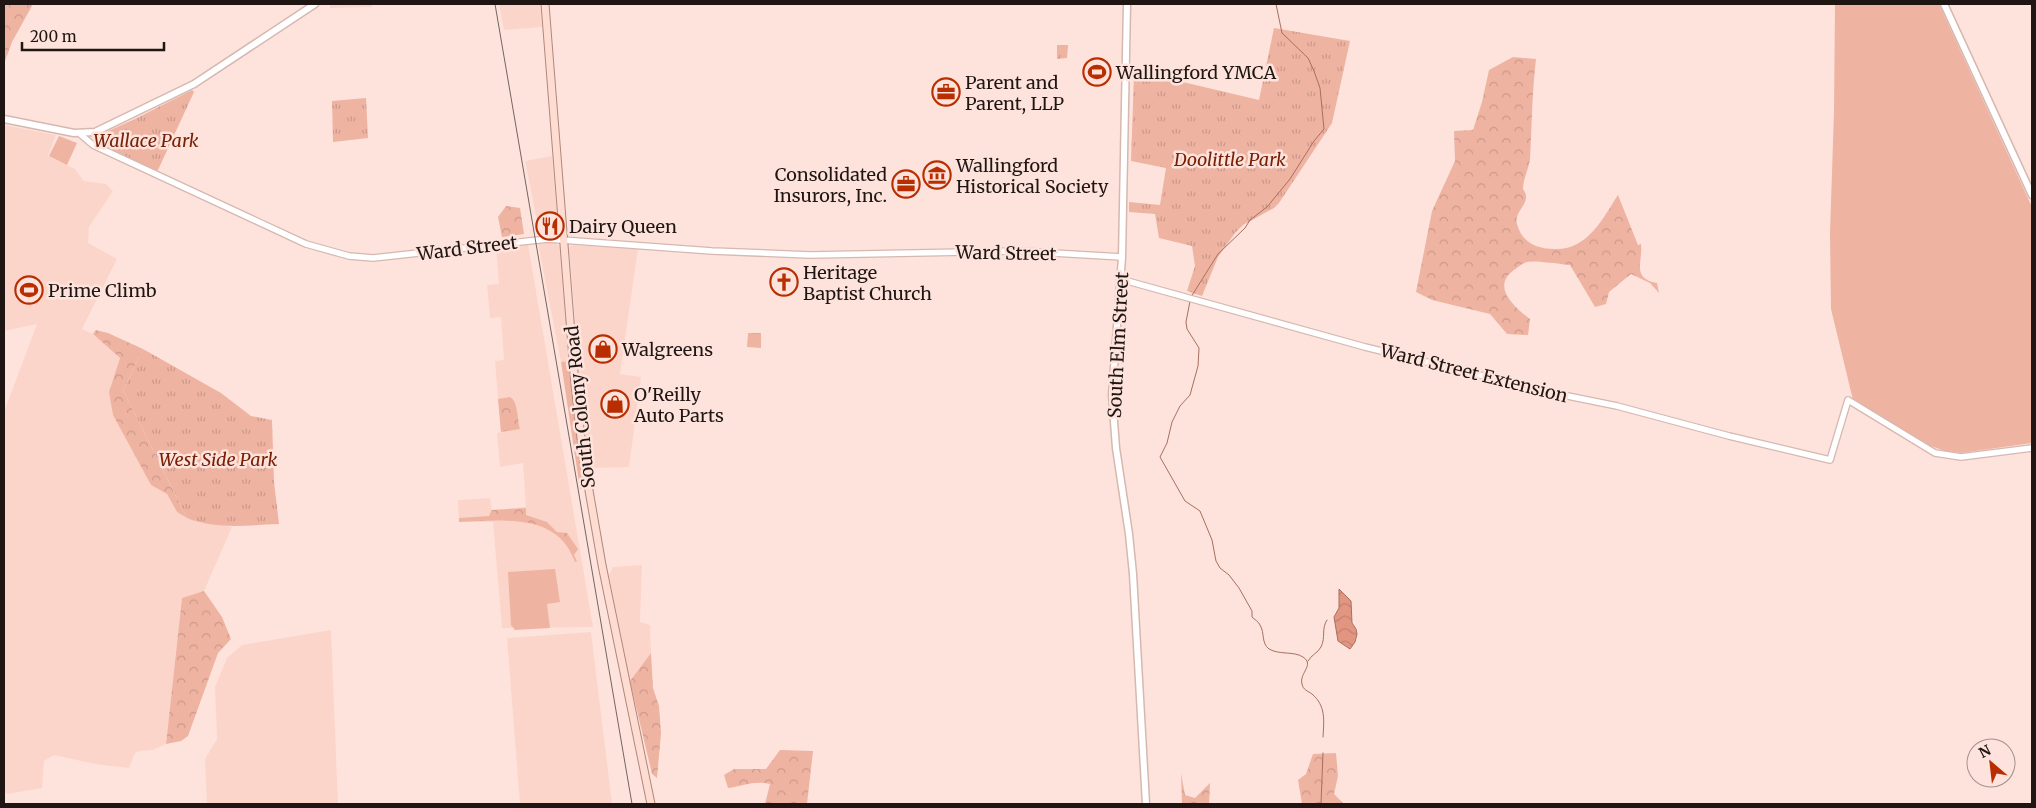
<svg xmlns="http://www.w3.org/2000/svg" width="2036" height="808" font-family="Merriweather,serif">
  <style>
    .built { fill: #fcd5ca }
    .grass { fill: #efb3a2 }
    .forest { fill: url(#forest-crowns) }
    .park { fill: url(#park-tufts) }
    .water { fill: url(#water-waves); stroke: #a86f60 }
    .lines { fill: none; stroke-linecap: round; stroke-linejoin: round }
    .stream { stroke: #a86f60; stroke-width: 1 }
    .tertiary-casing { stroke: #d6b8b0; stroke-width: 8 }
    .secondary-casing { stroke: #d6b8b0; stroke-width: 9 }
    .primary-casing { stroke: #b0877b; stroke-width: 9 }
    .tertiary { stroke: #fff; stroke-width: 5.5 }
    .secondary { stroke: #fff; stroke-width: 6 }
    .primary { stroke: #fedcd2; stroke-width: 7 }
    .rail { stroke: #74645f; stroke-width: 1 }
    .labels { text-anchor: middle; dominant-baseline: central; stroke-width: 5; stroke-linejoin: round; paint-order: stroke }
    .poi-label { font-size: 18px; fill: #1f1512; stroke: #fde3dc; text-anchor: start }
    .park-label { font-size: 18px; font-style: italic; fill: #782006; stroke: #fde3dc }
    .street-label { font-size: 18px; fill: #1f1512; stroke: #fde3dc }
  </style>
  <defs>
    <pattern id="forest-crowns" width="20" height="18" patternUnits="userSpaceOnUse" patternTransform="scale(1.25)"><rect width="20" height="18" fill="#efb3a2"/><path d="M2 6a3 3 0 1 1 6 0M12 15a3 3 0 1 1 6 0" fill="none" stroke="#cc998a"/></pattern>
    <pattern id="park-tufts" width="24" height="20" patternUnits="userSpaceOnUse" patternTransform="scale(1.25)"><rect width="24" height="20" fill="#efb3a2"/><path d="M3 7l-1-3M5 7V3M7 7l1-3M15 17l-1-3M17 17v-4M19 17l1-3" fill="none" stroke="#cc998a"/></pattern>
    <pattern id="water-waves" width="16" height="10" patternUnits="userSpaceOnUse" patternTransform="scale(1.25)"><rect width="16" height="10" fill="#e29682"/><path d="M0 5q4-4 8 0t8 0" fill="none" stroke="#c1806f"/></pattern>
  </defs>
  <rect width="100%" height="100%" fill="#fde3dc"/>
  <path class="built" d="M330 4H372V7L330 8Z
    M499 4H540L542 27 504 30Z
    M4 125 56 135 48 156 75 169 84 181 106 184 113 191 89 227 88 243 117 259 82 329 93 334 120 358 109 392 151 485 167 494 177 512 187 518 232 527 204 591 182 598 166 744 153 750 140 751 135 753 129 768 95 764 54 755 44 761 42 788 7 794 4 789V412L37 324 4 331Z
    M552 156 559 235H540L525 161Z
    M541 242 556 243 560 247 569 361 561 362 538 243Z
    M528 244 593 627 502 628 493 522H459L458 500 490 498 492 510 526 507 523 463 500 467 497 433 501 432 495 361 504 360 501 317 490 318 487 285 499 284 496 247Z
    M573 245 638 249 620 374 641 377 629 467 591 468 586 450 569 247Z
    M642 565 640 622 650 625 651 653 630 681 609 575 613 567Z
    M331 630 338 804H207L205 759 217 739 215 687 227 658 242 645Z
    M591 632 612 804H520L507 638Z"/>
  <path class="grass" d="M1835 4H1939L2032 207V443L1961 453 1945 451 1928 445 1853 400 1831 309 1830 233 1834 112Z
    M59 136 77 143 67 165 49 156Z
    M569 361 583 488 580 489 561 362Z
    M555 569 560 602 547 604 550 628 515 630 511 625 508 572Z"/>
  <path class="forest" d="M4 4H33L12 42 4 64Z
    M1513 57 1536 59C1532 92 1532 125 1530 159 1529 168 1523 179 1523 189 1524 191 1526 193 1526 196 1527 206 1514 212 1517 224 1522 243 1537 249 1555 249 1588 250 1603 218 1618 195L1638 245 1641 244C1643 262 1631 278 1657 283L1659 293 1650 283 1631 274 1609 292 1606 304 1595 307 1570 265C1560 264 1535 260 1527 262 1523 263 1517 268 1514 270 1490 287 1516 308 1530 319L1528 335 1507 334 1490 314 1432 300 1416 292 1432 211 1455 161 1454 131 1473 130 1482 102 1489 70Z
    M506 206 520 208 524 234 502 237 498 217Z
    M96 330 108 333 143 349 123 390 187 518 177 512 167 494 151 485 113 415 109 392 120 358 93 334Z
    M510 397C518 401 517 418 520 429L501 432 498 399Z
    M526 508V515L547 522 557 532 567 533 578 549 574 555 577 561 575 562C557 511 501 521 459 522V518L489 516 492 510Z
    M204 591 222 617 231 639 218 653 188 736 181 741 166 744 182 598Z
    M651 653 653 688 659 706 661 733 657 778 652 774 630 681Z
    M780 750 813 751 807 804H765L770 784C756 780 743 786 728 788L724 775 734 769H766Z
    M1336 753 1338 776 1334 794 1344 804H1302L1298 780 1306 774 1313 754Z
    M1181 773 1185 795 1195 798 1210 783 1209 804H1182Z"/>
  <path class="park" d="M1274 28 1350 41 1332 123 1279 203 1274 208 1243 225 1235 233 1218 257 1202 296 1187 291 1195 266 1192 246 1159 238 1155 214 1129 212V202L1160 205 1166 168 1131 161 1134 74 1187 83 1259 100Z
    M1057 45H1068L1067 58 1057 59Z
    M192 90 194 92 158 170H154L93 141 95 137 137 118Z
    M366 98 368 138 333 142 332 101Z
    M748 333H761V348L747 347Z
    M143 349 221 393 251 416 272 420 274 482 279 524C248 525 217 530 187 518L123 390Z"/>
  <path class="water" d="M1339 589 1351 601 1352 623 1356 629 1357 634 1355 642 1350 649 1338 641 1334 617 1339 608Z"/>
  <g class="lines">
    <path class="stream" d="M1191 297 1218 254 1245 228 1250 220 1267 207 1290 179 1314 141 1324 129 1320 88 1314 71 1308 58 1282 33 1276 4
      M1190 301 1186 322 1187 329 1199 348 1198 366 1190 395 1180 406 1172 422 1167 443 1160 457 1185 501 1200 511 1212 540 1216 561 1220 568 1229 575 1239 588 1252 611V617C1254 619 1259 622 1260 625 1265 633 1261 643 1269 649 1279 655 1294 651 1303 657 1315 665 1299 673 1302 684 1303 690 1308 691 1312 694 1326 706 1324 720 1323 737
      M1308 661C1311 655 1318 653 1321 647 1326 637 1321 629 1327 620
      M1321 804 1323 753"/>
    <g class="tertiary-casing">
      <path id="tertiary" d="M80 134 93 145 306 244 349 256 373 258 548 239 712 251 810 255 1019 251 1122 257
        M1120 279 1365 347 1558 394 1617 406 1729 436 1830 460 1848 400 1935 453 1961 457 2032 448"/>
    </g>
    <g class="secondary-casing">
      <path id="secondary" d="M1127 4 1122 257 1112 395 1116 448 1129 534 1133 574 1146 804
        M1944 4 2032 195
        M4 119 74 133 95 132 194 84 315 4"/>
    </g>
    <g class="primary-casing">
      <path id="primary" d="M545 4 575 384 583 456 602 565 651 804"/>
    </g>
    <use href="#tertiary" class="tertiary"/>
    <use href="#secondary" class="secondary"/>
    <use href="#primary" class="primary"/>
    <path class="rail" d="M495 4 632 804"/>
  </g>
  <defs>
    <g id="stadium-ring" transform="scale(1.4375)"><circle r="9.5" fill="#fde3dc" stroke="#b82e00" stroke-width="1.5"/><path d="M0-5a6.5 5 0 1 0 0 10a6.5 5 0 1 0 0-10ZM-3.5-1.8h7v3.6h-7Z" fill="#b82e00"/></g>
    <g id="office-ring" transform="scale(1.4375)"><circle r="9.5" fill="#fde3dc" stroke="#b82e00" stroke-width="1.5"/><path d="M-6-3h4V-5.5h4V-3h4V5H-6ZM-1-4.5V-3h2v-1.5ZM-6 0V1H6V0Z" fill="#b82e00"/></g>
    <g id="museum-ring" transform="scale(1.4375)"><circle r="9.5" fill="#fde3dc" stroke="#b82e00" stroke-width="1.5"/><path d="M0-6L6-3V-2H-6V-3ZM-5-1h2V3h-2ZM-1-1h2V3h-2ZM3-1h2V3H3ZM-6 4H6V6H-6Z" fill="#b82e00"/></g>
    <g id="restaurant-ring" transform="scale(1.4375)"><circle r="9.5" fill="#fde3dc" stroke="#b82e00" stroke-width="1.5"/><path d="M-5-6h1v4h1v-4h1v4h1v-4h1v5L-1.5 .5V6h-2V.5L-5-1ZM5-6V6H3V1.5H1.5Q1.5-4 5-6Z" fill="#b82e00"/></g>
    <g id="church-ring" transform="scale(1.4375)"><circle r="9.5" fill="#fde3dc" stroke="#b82e00" stroke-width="1.5"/><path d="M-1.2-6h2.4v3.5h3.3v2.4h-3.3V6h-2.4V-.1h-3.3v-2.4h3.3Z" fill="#b82e00"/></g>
    <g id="shop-ring" transform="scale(1.4375)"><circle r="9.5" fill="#fde3dc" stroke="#b82e00" stroke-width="1.5"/><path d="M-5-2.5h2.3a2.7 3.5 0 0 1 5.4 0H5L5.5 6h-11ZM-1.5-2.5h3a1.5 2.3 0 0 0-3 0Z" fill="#b82e00"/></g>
  </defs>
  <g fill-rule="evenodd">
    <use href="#stadium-ring" x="1097" y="72"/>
    <use href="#office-ring" x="946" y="92"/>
    <use href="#museum-ring" x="937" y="175"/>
    <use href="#office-ring" x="906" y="184"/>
    <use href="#restaurant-ring" x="550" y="226"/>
    <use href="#church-ring" x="784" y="282"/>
    <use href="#stadium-ring" x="29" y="290"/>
    <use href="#shop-ring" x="603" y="349"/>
    <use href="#shop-ring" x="615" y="404"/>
  </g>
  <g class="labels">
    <g class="poi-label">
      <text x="1116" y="72">Wallingford YMCA</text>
      <text x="965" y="82">Parent and<tspan x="965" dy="21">Parent, LLP</tspan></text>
      <text x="956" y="165">Wallingford<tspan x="956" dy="21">Historical Society</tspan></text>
      <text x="887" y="174" text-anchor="end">Consolidated<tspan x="887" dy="21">Insurors, Inc.</tspan></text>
      <text x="569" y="226">Dairy Queen</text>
      <text x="803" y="272">Heritage<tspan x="803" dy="21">Baptist Church</tspan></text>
      <text x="48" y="290">Prime Climb</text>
      <text x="622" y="349">Walgreens</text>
      <text x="634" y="394">O'Reilly<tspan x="634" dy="21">Auto Parts</tspan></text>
    </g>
    <g class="park-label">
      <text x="146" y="140">Wallace Park</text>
      <text x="1230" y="159">Doolittle Park</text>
      <text x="218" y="459">West Side Park</text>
    </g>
    <g class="street-label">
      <text transform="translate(467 248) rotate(-7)">Ward Street</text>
      <text transform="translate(1006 253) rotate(1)">Ward Street</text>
      <text transform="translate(1118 345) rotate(-87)">South Elm Street</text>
      <text transform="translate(1474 373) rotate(14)">Ward Street Extension</text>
      <text transform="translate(580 407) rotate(-96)">South Colony Road</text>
    </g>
  </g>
  <rect width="2036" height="808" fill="none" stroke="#1f1512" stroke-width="10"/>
  <g transform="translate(1991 763) rotate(332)"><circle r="24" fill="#fde3dc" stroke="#a4918b"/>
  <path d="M0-4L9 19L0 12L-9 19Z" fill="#b82e00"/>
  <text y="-8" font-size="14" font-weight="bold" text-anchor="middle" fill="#1f1512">N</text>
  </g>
  <path d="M22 42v8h142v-8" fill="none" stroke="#1f1512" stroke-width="2.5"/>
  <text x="30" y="42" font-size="15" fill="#1f1512" stroke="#fde3dc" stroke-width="4" paint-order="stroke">200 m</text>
</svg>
